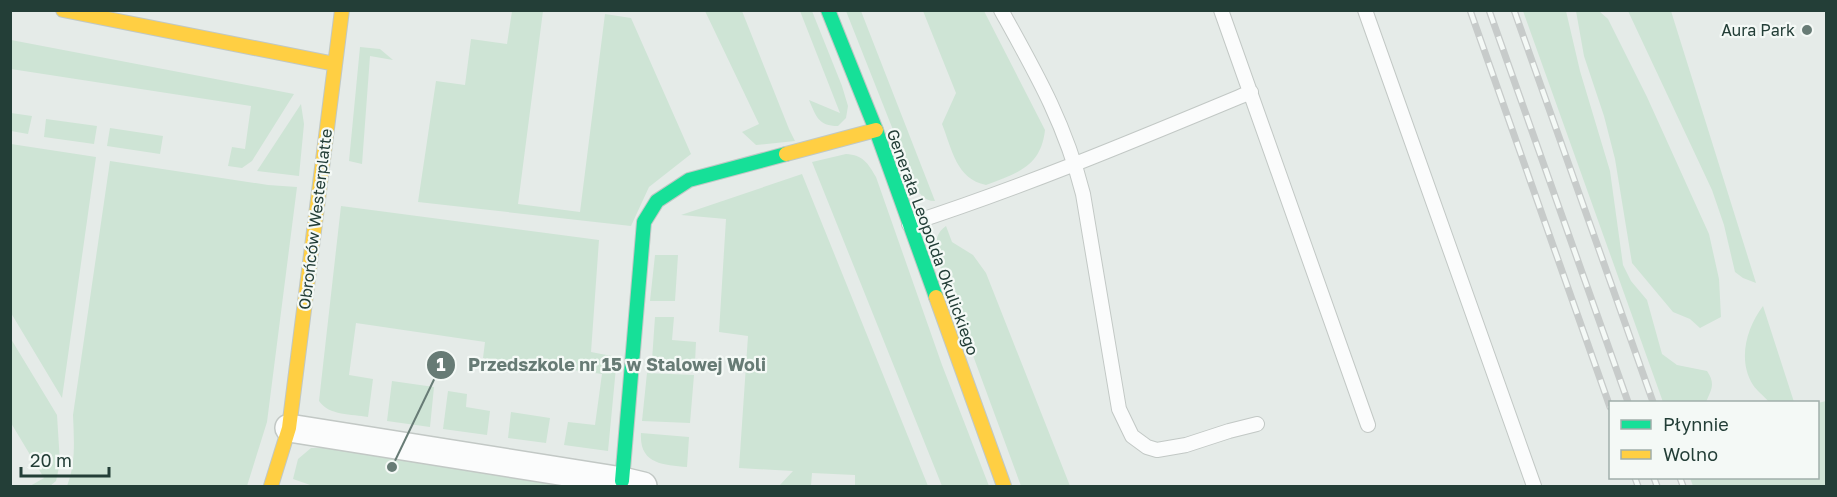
<svg xmlns="http://www.w3.org/2000/svg" width="1837" height="497" font-family="'Golos Text',sans-serif">
  <style>
    .green { fill: #cee4d5 }
    .lines { fill: none; stroke-linecap: round; stroke-linejoin: round }
    .lane-casing { stroke: #c2c8c5; stroke-width: 16 }
    .street-casing { stroke: #c2c8c5; stroke-width: 30 }
    .fast-casing { stroke: #c0c8c5; stroke-width: 16 }
    .slow-casing { stroke: #c0c8c5; stroke-width: 16 }
    .lane { stroke: #fbfcfc; stroke-width: 14 }
    .street { stroke: #fbfcfc; stroke-width: 27 }
    .fast { stroke: #16e098; stroke-width: 14 }
    .slow { stroke: #ffcf43; stroke-width: 14 }
    .rail-casing { stroke: #c7cbca; stroke-width: 7 }
    .rail { stroke: #f4f9f6; stroke-width: 4.5; stroke-dasharray: 14; stroke-linecap: butt }
    .poi-dot { fill: #677b75; stroke: #f4f9f6; stroke-width: 2 }
    .labels { text-anchor: middle; dominant-baseline: central; stroke-width: 4.5; stroke-linejoin: round; paint-order: stroke }
    .poi-label { font-size: 16px; fill: #233e37; stroke: #f4f9f6; text-anchor: end }
    .street-label { font-size: 16px; fill: #233e37; stroke: #f4f9f6 }
    .leader { fill: none; stroke: #677b75; stroke-width: 2 }
    .callout-dot { fill: #677b75; stroke: #f4f9f6; stroke-width: 2 }
    .mark-label { font-size: 18px; text-anchor: middle; font-weight: bold; fill: #fff }
    .callout-label { font-size: 18px; text-anchor: middle; font-weight: bold; fill: #677b75; stroke: #f4f9f6; stroke-width: 4.5; stroke-linejoin: round; paint-order: stroke }
  </style>
  <rect width="100%" height="100%" fill="#e5ebe8"/>
  <path class="green" d="M512 11H543L518 204 580 212 605 14 631 18 691 154 649 187 631 226 418 202 436 81 465 85 471 39 507 44Z
    M705 11H742L789 129 795 141 756 145 742 132 759 124Z
    M800 11H812L842 86 848 106 846 118 838 126C818 126 816 116 809 100L840 113Z
    M846 11H861L935 201C923 201 919 193 914 183Z
    M923 11H984L1045 130C1041 167 1017 173 986 185 956 179 952 149 942 124L956 93Z
    M1523 11H1566L1580 71 1610 171 1623 265 1631 281 1647 300 1662 354 1677 365 1707 371C1716 384 1711 390 1706 402H1663Z
    M1576 11H1599L1608 19 1647 97 1709 234 1719 279 1721 317 1700 328 1690 319 1673 312 1632 263 1615 159 1604 116 1584 56Z
    M1628 11H1671L1756 283 1743 278 1735 272 1724 225 1712 190Z
    M11 40 294 94 252 161 242 168 228 166 232 147 245 149 251 106 11 69Z
    M360 47 380 49 393 60 370 56 362 164 349 161Z
    M301 104 304 124 299 176 257 171Z
    M11 113 32 116 28 134 11 131Z
    M46 119 97 126 94 144 44 137Z
    M110 128 163 136 160 154 107 146Z
    M11 144 96 157 62 398 11 313Z
    M846 154C863 155 868 163 876 177L942 365 989 486H942L812 162Z
    M110 161 268 185 297 187 267 422 247 486H67C76 464 74 439 73 415Z
    M802 174 928 486H855V475L812 473 811 486H779L793 471 739 468 748 336 719 332 726 219 681 215Z
    M341 206 599 240 591 352 617 357 608 451 564 445 568 422 595 425 602 374 483 358 485 342 356 323 349 375 373 379 368 417C352 414 329 416 319 401Z
    M946 226 952 242 973 255 986 273 1070 486H1021L936 255C936 242 935 234 946 226Z
    M655 255H678L675 301H650Z
    M1763 306 1794 402H1769C1764 396 1757 391 1753 385 1737 360 1747 327 1763 306Z
    M655 317H674L672 340 696 342 695 363 652 360Z
    M11 339 57 415 60 463 56 481 50 486H30L44 478 11 423Z
    M647 373 694 375 690 423 642 421Z
    M392 381 434 387 430 427 387 421Z
    M448 391 467 394 466 407 490 411 487 435 443 429Z
    M1826 401V486H1693L1690 478H1818V403Z
    M511 412 550 418 546 443 508 438Z
    M641 433 689 437 687 467C663 465 639 464 641 433Z
    M311 448H326L604 486H313L293 479 298 459Z"/>
  <g class="lines">
    <g class="lane-casing">
      <path id="lane" d="M1001 10C1036 73 1065 123 1083 194L1119 409 1132 436 1147 447 1157 450 1186 445 1229 431 1257 424
        M1221 10 1368 425
        M1365 10 1534 486
        M909 224C1026 186 1138 139 1251 92"/>
    </g>
    <g class="street-casing">
      <path id="street" d="M289 428 622 481 643 486"/>
    </g>
    <g class="fast-casing">
      <path id="fast" d="M828 10 876 130 936 297
        M622 481 644 222 657 201 689 180 786 154"/>
    </g>
    <g class="slow-casing">
      <path id="slow" d="M63 10 335 64
        M786 154 876 130
        M936 297 1004 486
        M271 486 289 428 342 10"/>
    </g>
    <use href="#lane" class="lane"/>
    <use href="#street" class="street"/>
    <use href="#fast" class="fast"/>
    <use href="#slow" class="slow"/>
    <g class="rail-casing">
      <path id="rail" d="M1470 10 1610 407
        M1489 10 1628 402
        M1514 10 1653 402
        M1635 478 1638 486
        M1654 478 1657 486
        M1680 478 1683 486"/>
    </g>
    <use href="#rail" class="rail"/>
  </g>
  <circle class="poi-dot" cx="1807" cy="30" r="6"/>
  <g class="labels">
    <g class="poi-label">
      <text x="1795" y="30">Aura Park</text>
    </g>
    <g class="street-label">
      <text transform="translate(315 219) rotate(-83)">Obrońców Westerplatte</text>
      <text transform="translate(933 242) rotate(70)">Generała Leopolda Okulickiego</text>
    </g>
  </g>
  <path class="leader" d="M392 467L441 365"/>
  <g class="callout-dot">
    <circle cx="392" cy="467" r="6"/>
    <circle cx="441" cy="365" r="15"/>
  </g>
  <g class="mark-label">
    <text x="441" y="371">1</text>
  </g>
  <g class="callout-label">
    <text x="617" y="371">Przedszkole nr 15 w Stalowej Woli</text>
  </g>
  <rect width="1837" height="497" fill="none" stroke="#233e37" stroke-width="24"/>
  <rect x="1609" y="401" width="210" height="78" fill="#f4f9f6" stroke="#a0aeaa" stroke-width="1.5"/>
  <rect x="1621" y="420" width="30" height="9" fill="#16e098" stroke="#a0aeaa" stroke-width="1.5"/>
  <text x="1663" y="431" font-size="18" fill="#233e37">Płynnie</text>
  <rect x="1621" y="450" width="30" height="9" fill="#ffcf43" stroke="#a0aeaa" stroke-width="1.5"/>
  <text x="1663" y="461" font-size="18" fill="#233e37">Wolno</text>
  <path d="M21 467v9h88v-9" fill="none" stroke="#233e37" stroke-width="3"/>
  <text x="30" y="467" font-size="18" fill="#233e37" stroke="#f4f9f6" stroke-width="4.5" paint-order="stroke">20 m</text>
</svg>
